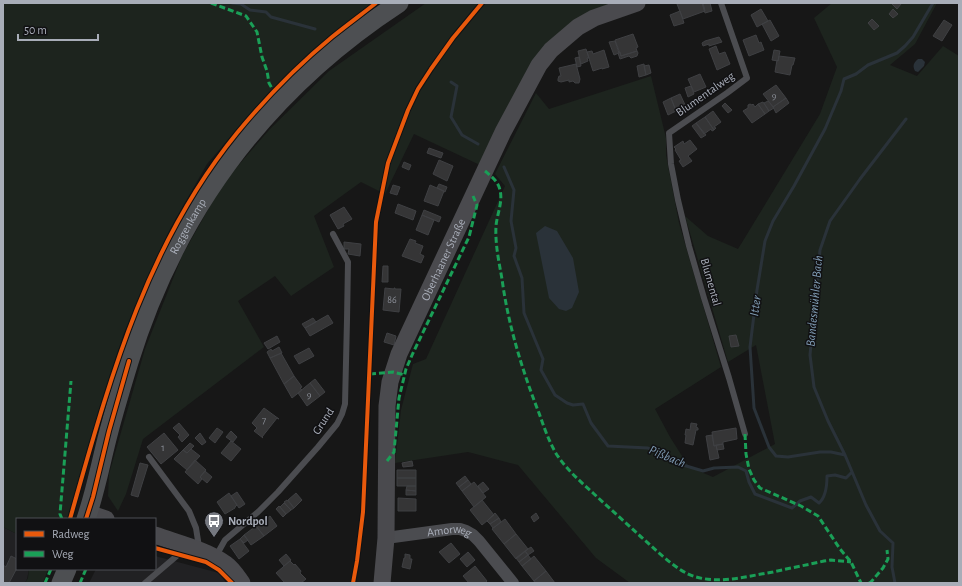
<svg xmlns="http://www.w3.org/2000/svg" width="962" height="586" font-family="'Alegreya Sans',sans-serif">
  <style>
    .built { fill: #212123 }
    .green { fill: #1d241e }
    .water { fill: #2a3239 }
    .lines { fill: none; stroke-linecap: round; stroke-linejoin: round }
    .stream { stroke: #2a3239; stroke-width: 3 }
    .building { fill: #353536; stroke: #3f4043 }
    .lane { stroke: #4b4c50; stroke-width: 6 }
    .street { stroke: #4b4c50; stroke-width: 12 }
    .secondary { stroke: #4a4a4e; stroke-width: 17 }
    .primary { stroke: #4d4f52; stroke-width: 19 }
    .quiet { stroke: #1a9f57; stroke-width: 3; stroke-dasharray: 6 3; stroke-linecap: butt }
    .cycleway-casing { stroke: #111113; stroke-width: 6 }
    .cycleway { stroke: #e8590c; stroke-width: 4 }
    .labels { text-anchor: middle; dominant-baseline: central; stroke-width: 3; stroke-linejoin: round; paint-order: stroke }
    .number-label { font-size: 10px; fill: #8b8f98 }
    .street-label { font-size: 12px; fill: #a8adb8; stroke: #111113 }
    .poi-label { font-size: 12px; font-weight: bold; fill: #a8adb8; stroke: #111113; text-anchor: start }
    .water-label { font-size: 13px; font-style: italic; fill: #7f9bb3; stroke: #111113 }
  </style>
  <rect width="100%" height="100%" fill="#171717"/>
  <path class="built" d="M3 527 17 534V569H29L27 579 25 583H3Z
    M155 556 219 573 226 583H89L96 569H155Z"/>
  <path class="green" d="M3 3H375L270 91 207 164 170 229 124 333 99 409 72 510 68 519H17V534L3 527Z
    M426 3H621L571 25 480 165 414 134 385 194 361 182 314 216 334 267 291 296 275 276 238 301 264 347 143 439 126 494 118 511 108 496 109 474 145 349 182 256 223 183 269 130 329 71Z
    M832 3H937L915 44 890 65 917 76 943 46 959 56V583H630L596 558 518 465 468 452 395 463 401 410 413 364 426 359 505 186 495 174 536 93 549 109 651 76 666 138V155L679 223 721 367 655 409 670 437 689 467 713 477 775 444 756 345 728 362 685 216 708 236 738 249 820 114 837 67 814 18Z
    M29 569H48L43 583H25L28 578Z"/>
  <path class="water" d="M918 59H922L925 62 924 66 918 72 915 71C912 65 914 63 918 59Z
    M545 226 557 231 573 258 579 292 572 308 566 311 559 309 549 298 536 233Z"/>
  <g class="lines">
    <path class="stream" d="M232 3 241 4 250 10 266 12 271 17 315 29
      M451 82 457 86 451 117 462 135 478 144
      M504 167 514 190 511 221 516 248 514 256 522 278 524 313 543 359 541 370 555 395 567 403 573 405 583 404 591 423 608 446 648 448 683 465 703 471 714 468 738 467 746 471 749 482 755 494 792 508 800 501 811 497 819 503C826 497 827 485 827 476L835 475 846 478 852 472
      M845 455 828 421 814 387 810 355 820 250 830 221 860 179 906 119
      M895 583 892 567 893 543 880 531 866 505 845 455 831 452H820L788 457 776 456 769 447 754 408 750 347 757 290 765 241 773 221 794 186 825 129 841 91 844 79 856 74 868 65 897 53 905 46 913 37 933 3"/>
  </g>
  <path class="building" d="M681 3H703L705 11 683 19 677 4Z
    M702 3H710L712 11 705 13Z
    M891 3H900L901 4 897 9Z
    M761 9 768 21 757 27 751 15Z
    M893 9 898 14 893 18 889 14Z
    M680 11 684 23 674 26 670 15Z
    M872 19 879 26 874 30 868 23Z
    M770 20 779 36 771 41 762 24Z
    M944 20 952 25 942 41 933 36Z
    M633 34 638 47 636 48 637 51 621 56 615 40Z
    M756 35 759 43 761 42 764 50 749 56 743 40Z
    M719 37 722 42 709 46V44L703 46 702 43 705 41Z
    M615 41 619 53 614 55 609 42Z
    M716 46 719 54 725 52 730 64 717 70 709 49Z
    M586 49 589 58H587L588 61 581 64 578 51Z
    M604 50 609 67 602 69V68L593 71 587 52 592 51 593 54Z
    M774 50 780 51 778 61 772 60Z
    M637 51 638 53 637 56 631 58 629 56 620 59 618 53 620 52 621 56Z
    M779 56 795 58 793 65H792L790 75 775 72 777 60 778 61Z
    M579 57 581 66 577 67 575 58Z
    M576 64 580 79 579 83H575L573 81 569 82V80L561 82 558 81V79L559 76H561L559 68Z
    M644 64 646 75 639 77 637 66Z
    M649 65 651 73 646 75 644 66Z
    M700 74 706 87 694 92 688 79Z
    M776 85 786 98 773 107 774 108 763 94Z
    M691 86 694 94 688 97 685 88Z
    M680 94 686 107 676 111 671 98Z
    M671 98 676 111 668 115 663 102Z
    M786 98 789 103 776 113 773 107Z
    M768 101 774 108 769 111 764 103Z
    M763 102 769 111 765 114 758 104Z
    M725 103 732 110 728 113 722 106Z
    M750 104 752 105 753 104 755 107 758 104 765 114 752 123 743 111 748 108V105Z
    M713 111 721 122 714 127 716 128 714 130 705 117Z
    M705 117 714 130 712 131 711 129 704 134 696 123Z
    M696 123 706 135 701 138 692 126Z
    M690 140 697 149 688 156 692 161 683 167 679 161 681 160 675 150 676 149 674 147 683 141 684 144Z
    M429 148 443 153 441 158 427 153Z
    M439 160 453 166 447 181 433 174Z
    M404 162 411 165 409 170 402 167Z
    M439 184 447 187 445 192 437 188Z
    M393 185 400 187 397 195 390 193Z
    M430 185 444 191 438 206 424 201Z
    M398 204 416 211 413 220 395 213Z
    M344 207 352 219 343 224 344 226 338 229 330 215Z
    M424 210 441 217 439 222 422 215Z
    M422 215 434 220 428 235 416 230Z
    M410 239 416 241 415 243 423 246 420 254 424 256 421 263 402 256Z
    M344 242 361 244 360 256 348 254 349 249H344Z
    M383 266H388V282H382Z
    M385 288 394 289V288H395V289H401L399 312 383 310Z
    M328 315 333 323 310 336 305 328Z
    M313 318 316 322 305 328 302 324Z
    M387 333 396 336 394 345 384 342Z
    M736 335 739 346 731 347 729 336Z
    M277 336 280 342 268 349 264 343Z
    M279 347 282 353 270 358 267 352 271 349 272 351Z
    M309 348 314 356 299 364 294 356Z
    M281 353 294 376 284 384 270 358Z
    M294 376 302 387 300 388 302 390 292 398 284 384Z
    M315 379 325 392 320 396 310 383Z
    M310 383 320 396 307 406 298 393Z
    M264 408 279 419 277 418 262 437 263 438 254 431 257 428 252 423Z
    M179 423 189 435 182 442 178 437 180 435 173 428Z
    M691 423 697 424 696 427 698 428V430H696L693 445 685 443 686 435H685L686 429 690 430Z
    M217 428 223 432 215 443 209 438Z
    M736 428 737 439 723 442V444L714 446 712 432Z
    M231 431 237 437 233 442 226 437Z
    M164 433 178 450 161 464 147 447Z
    M200 433 206 442 202 445 195 438Z
    M712 435 714 446 716 445 719 458 710 460 706 436Z
    M231 441 241 449 231 461 221 453Z
    M190 443 194 446 187 453 183 450Z
    M723 444 724 449 717 450 716 445Z
    M191 449 200 456 187 470 174 459 183 450 187 453Z
    M195 460 206 470 200 477 202 479 198 484 185 472Z
    M412 461 413 466 403 467 402 463Z
    M140 463 148 465 138 497 131 495Z
    M397 470H416V478H397Z
    M205 471 212 477 207 483 200 477Z
    M465 476 468 480 459 487 456 483Z
    M397 478H416V486H397Z
    M468 480 471 484 462 491 459 487Z
    M474 482 486 497 474 507 462 491Z
    M483 482 489 489 483 493 478 486Z
    M407 486H416V491L406 490Z
    M406 490 416 491V495H406Z
    M237 492 245 504 239 508 231 496Z
    M229 493 237 505 235 507V508L225 514 217 502Z
    M296 493 302 500 294 508 288 500Z
    M398 498 416 499V511H398Z
    M287 500 294 508 291 510 284 502Z
    M482 500 494 515 482 525 470 510Z
    M284 503 291 510 286 514 280 507Z
    M279 506 286 514 283 517 276 509Z
    M495 513 499 518 490 524 487 521Z
    M536 513 539 518 534 522 531 517Z
    M270 516 277 526 264 536 256 526Z
    M499 518 501 522 493 528 490 524Z
    M505 519 516 534 504 544 492 529Z
    M256 526 264 536 251 545 244 535Z
    M516 534 528 549 516 559 504 544Z
    M244 535 248 540 244 543 240 539Z
    M240 539 249 551 239 559 230 546Z
    M451 543 460 554 449 563 439 552Z
    M531 547 534 551 528 555 525 551Z
    M525 551 528 555 519 562 516 558Z
    M468 552 475 560 467 567 460 559Z
    M286 554 291 560 284 566 279 560Z
    M405 554 410 555V559H412L410 569 402 567 404 558H405Z
    M528 555 531 559 522 566 519 562Z
    M11 556 17 559V568L9 583H3V565L6 567Z
    M534 556 546 571 534 581 522 566Z
    M290 561 294 565 295 564 301 571 300 573 306 579 301 583H285L276 573Z
    M475 566 487 581 485 583H469L463 576Z
    M546 571 555 583H535L534 581Z"/>
  <g class="lines">
    <path class="lane" d="M721 3 747 78 727 93 669 133 671 164 678 200 689 246 704 298 729 378 745 434
      M149 457 189 511 196 528 199 547
      M216 556 225 540 258 512 278 492 318 447 337 424 342 414 345 404 347 320 348 262 333 234
      M145 583 179 554 184 546"/>
    <path class="street" id="s1" d="M386 538 452 529H460L466 531 473 535 479 541 513 583"/>
    <g class="secondary">
      <path d="M88 513 106 519"/>
      <path d="M155 535C177 543 207 550 226 564 233 569 237 576 242 583"/>
      <path id="s2" d="M382 583 386 538 387 406 390 382 399 354 503 132 539 65 551 50 578 27 594 18 637 3"/>
    </g>
    <g class="primary">
      <path id="s3" d="M86 519C96 490 101 461 109 431 115 408 122 385 129 362 176 210 266 90 399 3"/>
      <path d="M61 583 67 569"/>
    </g>
    <path class="quiet" d="M211 3 246 16 257 32 262 57 267 71 269 83 274 92
      M485 171C491 176 498 181 500 190 503 202 497 214 496 226 495 244 499 262 502 279 508 324 522 370 539 413 544 427 549 442 557 455 567 470 580 481 593 493 608 507 624 521 639 535 654 548 677 572 696 577 721 584 748 576 773 572 790 568 807 565 824 561L831 560 851 562
      M370 374 393 372 405 375
      M745 434 746 454 749 469 754 480 760 488 801 506 818 516 840 549 851 562 861 583
      M387 461 394 452 399 398 406 369 413 353 469 237 477 205 473 196
      M62 519 60 514 71 381
      M45 583 51 569
      M80 583 86 569
      M869 583 871 582 883 568 888 559 887 550"/>
    <g class="cycleway-casing">
      <path id="cycleway" d="M70 519C109 382 145 246 237 133 265 99 298 65 332 37 347 25 362 14 376 3
        M86 519 93 497 109 431 129 361
        M155 548 206 562 219 570 232 583
        M353 583 357 561 363 512 376 222 388 163 408 110 418 89 431 69 453 38 482 3"/>
    </g>
    <use href="#cycleway" class="cycleway"/>
  </g>
  <defs>
    <g id="bus-pin" transform="scale(1)"><path d="M0 17L-7.5 6A9.5 9.5 0 1 1 7.5 6Z" fill="#757880" stroke="#111113"/><path d="M-5-6H5V4H4V6H2V4H-2V6H-4V4H-5ZM-3.5-4V0h7V-4ZM-3.5 1.2v1.5H-2V1.2ZM2 1.2v1.5H3.5V1.2Z" fill="#fff"/></g>
  </defs>
  <g fill-rule="evenodd">
    <use href="#bus-pin" x="214" y="521"/>
  </g>
  <g class="labels">
    <g class="number-label">
      <text x="774" y="96">9</text>
      <text x="392" y="300">86</text>
      <text x="309" y="395">9</text>
      <text x="264" y="421">7</text>
      <text x="163" y="448">1</text>
    </g>
    <g class="street-label">
      <text transform="translate(705 94) rotate(-35)">Blumentalweg</text>
      <text stroke="none"><textPath href="#s3" startOffset="311">Roggenkamp</textPath></text>
      <text stroke="none"><textPath href="#s2" startOffset="335">Oberhaaner Straße</textPath></text>
      <text transform="translate(711 282) rotate(74)">Blumental</text>
      <text transform="translate(323 421) rotate(-57)">Grund</text>
      <text stroke="none"><textPath href="#s1" startOffset="64">Amorweg</textPath></text>
    </g>
    <g class="poi-label">
      <text x="228" y="521">Nordpol</text>
    </g>
    <g class="water-label">
      <text transform="translate(815 301) rotate(-85)">Bandesmühler Bach</text>
      <text transform="translate(756 306) rotate(-82)">Itter</text>
      <text transform="translate(667 457) rotate(23)">Pißbach</text>
    </g>
  </g>
  <rect width="962" height="586" fill="none" stroke="#a8adb8" stroke-width="8"/>
  <rect x="16" y="518" width="140" height="52" fill="#111113" stroke="#4d4f55"/>
  <rect x="24" y="531" width="20" height="6" fill="#e8590c" stroke="#4d4f55"/>
  <text x="52" y="538" font-size="12" fill="#a8adb8">Radweg</text>
  <rect x="24" y="551" width="20" height="6" fill="#1a9f57" stroke="#4d4f55"/>
  <text x="52" y="558" font-size="12" fill="#a8adb8">Weg</text>
  <path d="M18 34v6h80v-6" fill="none" stroke="#a8adb8" stroke-width="2"/>
  <text x="24" y="34" font-size="12" fill="#a8adb8" stroke="#111113" stroke-width="3" paint-order="stroke">50 m</text>
</svg>
